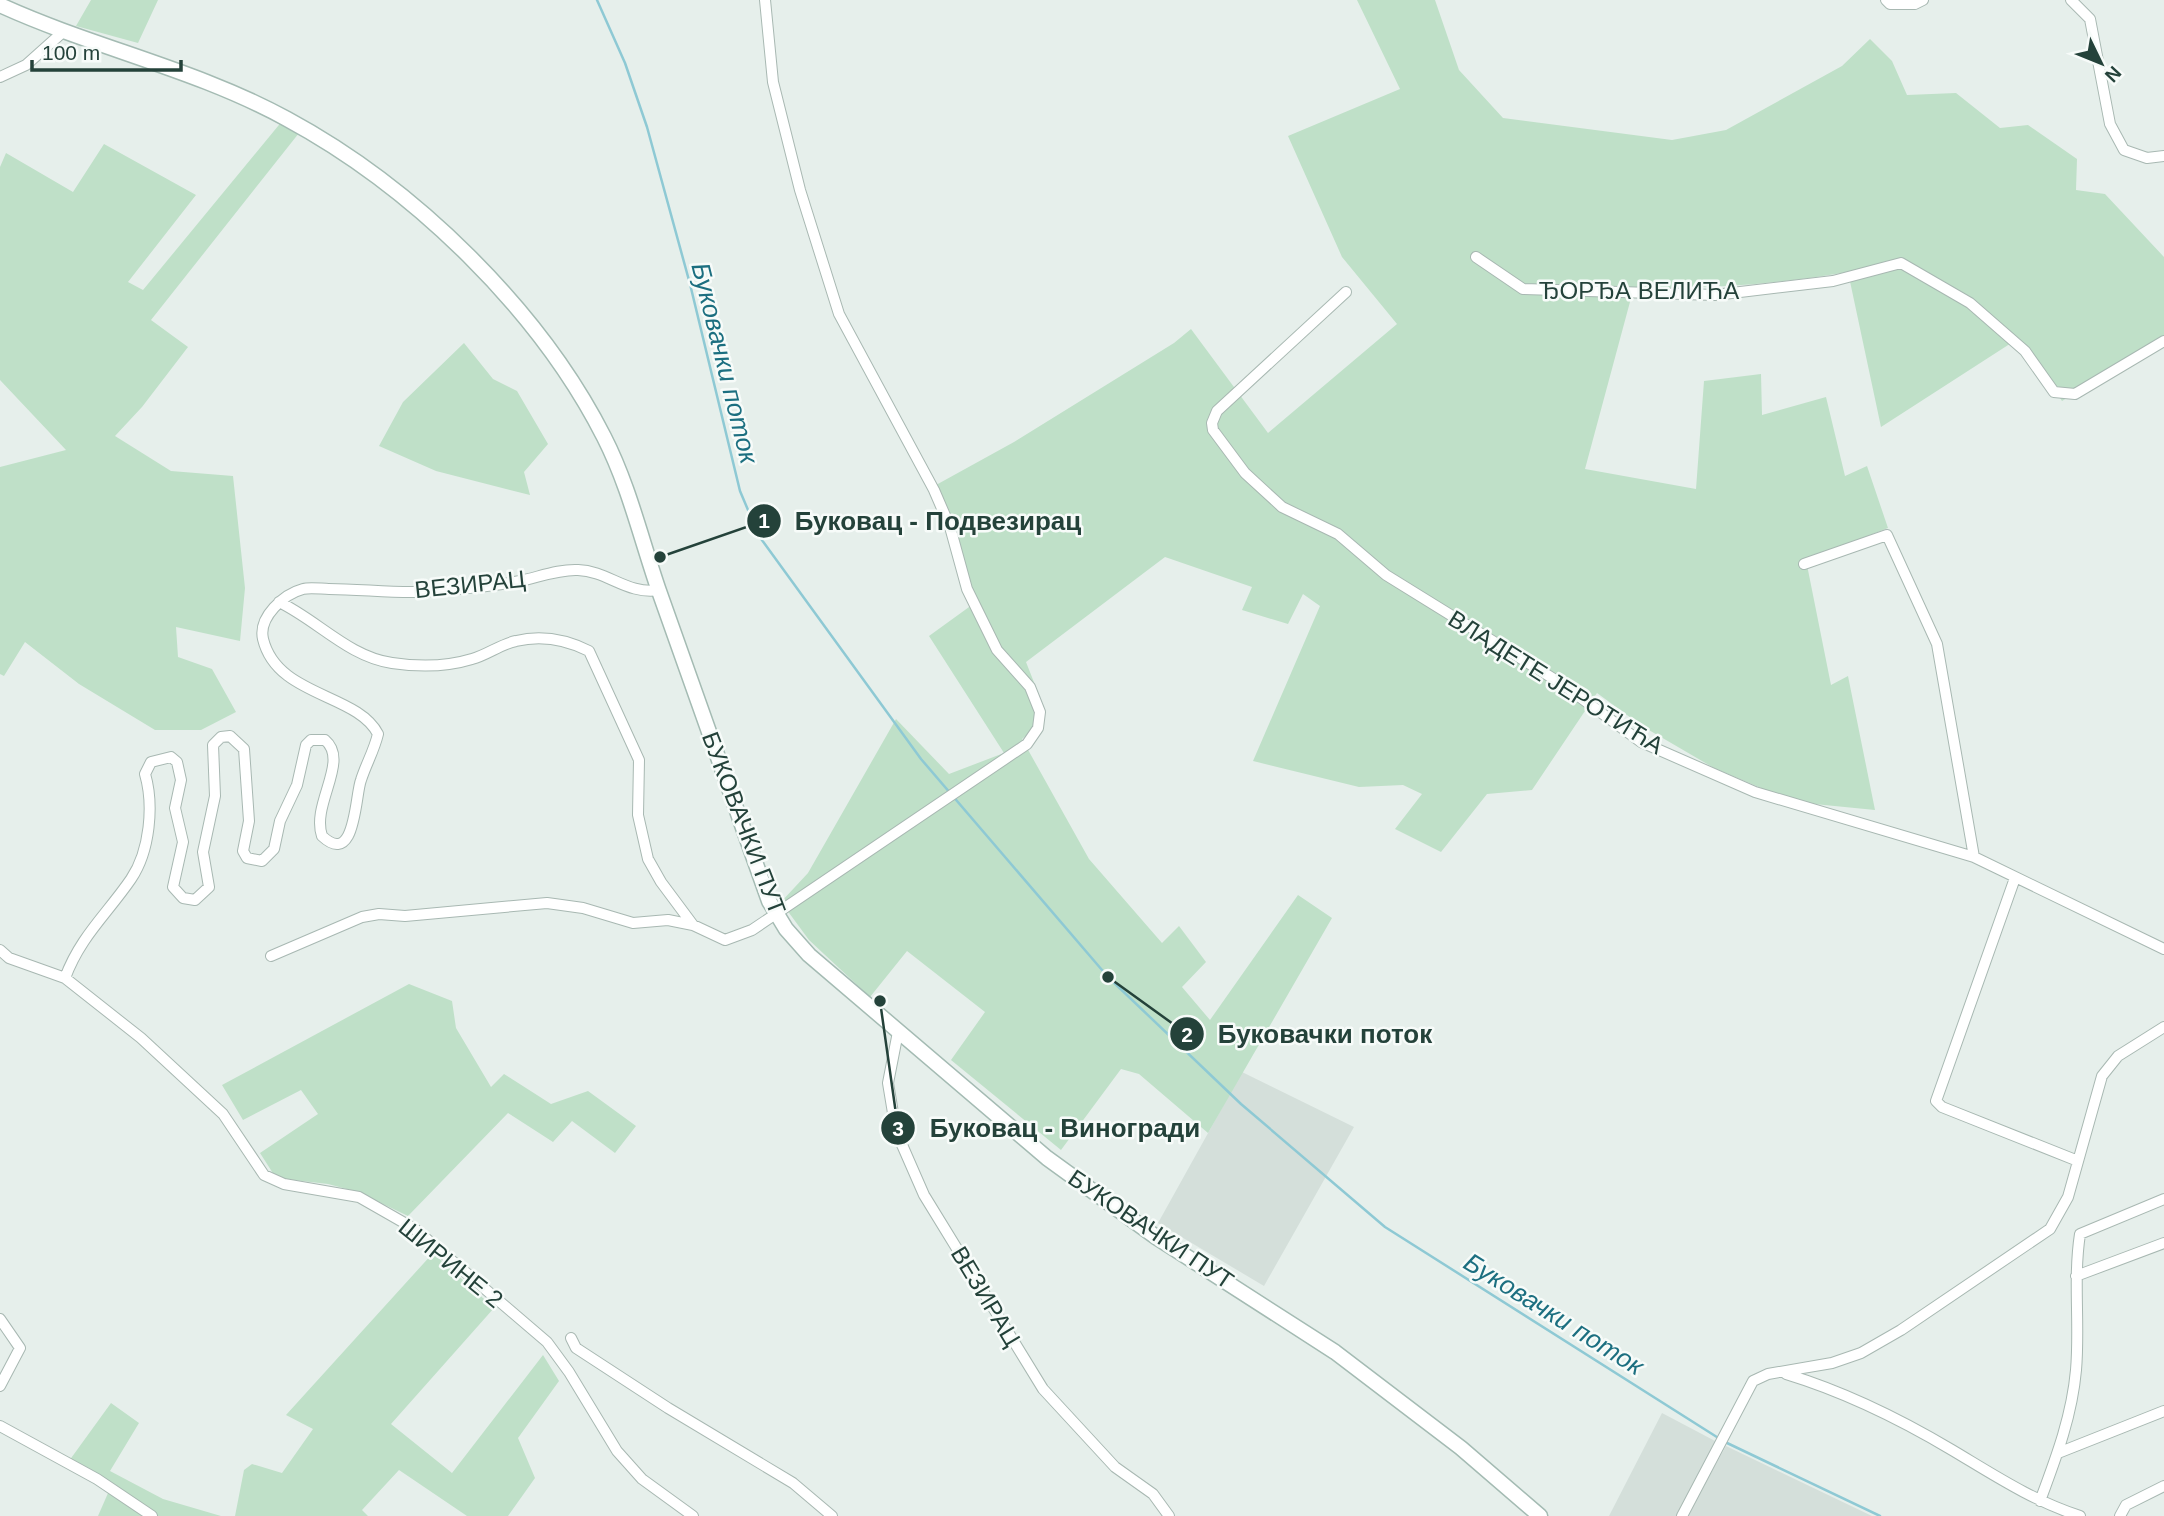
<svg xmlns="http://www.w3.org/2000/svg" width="2164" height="1516" font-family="Arial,sans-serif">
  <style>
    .built { fill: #d4dfda }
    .green { fill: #bfe0c8 }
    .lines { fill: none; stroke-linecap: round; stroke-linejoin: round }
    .stream { stroke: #8ec9d4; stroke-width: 2.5 }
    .street-casing { stroke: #a8b8b2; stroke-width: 12 }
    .secondary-casing { stroke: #a4bbb3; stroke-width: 17 }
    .street { stroke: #fff; stroke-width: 10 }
    .secondary { stroke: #fff; stroke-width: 14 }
    .labels { text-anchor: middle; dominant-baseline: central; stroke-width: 5; stroke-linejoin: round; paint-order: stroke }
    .street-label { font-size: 24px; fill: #24423a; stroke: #f7fbf9 }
    .water-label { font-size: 26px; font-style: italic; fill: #1c6f80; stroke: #f7fbf9 }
    .leader { fill: none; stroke: #24423a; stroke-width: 2.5 }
    .callout-dot { fill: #24423a; stroke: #f7fbf9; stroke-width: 2.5 }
    .mark-label { font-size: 21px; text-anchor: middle; font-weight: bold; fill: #fff }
    .callout-label { font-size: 26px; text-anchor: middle; font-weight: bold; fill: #24423a; stroke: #f7fbf9; stroke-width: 5; stroke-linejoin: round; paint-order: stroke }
  </style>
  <rect width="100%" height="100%" fill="#e6efeb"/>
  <path class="built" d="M1242 1072 1354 1127 1264 1286 1158 1223Z
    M1662 1413 1717 1442 1679 1516H1609Z
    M1726 1446 1872 1516H1687Z"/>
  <path class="green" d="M91 0H158L138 43 76 26Z
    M1357 0H1435L1459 70 1503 118 1672 140 1726 130 1842 66 1870 39 1892 61 1907 95 1956 93 2000 128 2028 125 2077 159 2076 190 2105 194 2164 257V339L2062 401 2019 338 1881 427 1848 272C1777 284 1706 290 1634 287L1585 469 1696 489 1704 381 1761 374 1762 415 1826 397 1845 476 1867 466 1888 528 1806 560 1831 685 1848 676 1875 810 1794 802 1714 768 1642 726 1597 693 1532 790 1487 794 1441 852 1395 829 1422 794 1403 785 1359 787 1253 761 1320 606 1303 594 1288 624 1242 610 1252 587 1165 557 1026 662 1037 690 1036 727 1022 739 1089 859 1162 943 1179 926 1206 962 1182 987 1210 1020 1298 895 1332 918 1208 1133 1139 1074 1121 1069 1061 1150 951 1060 985 1012 907 951 870 997 809 940 781 902 808 873 896 719 949 774 1004 753 929 636 976 602 936 485 1014 442 1174 343 1191 329 1268 433 1397 324 1342 257 1288 136 1400 89Z
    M283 120 299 133 151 320 188 347 142 407 115 436 171 471 233 476 245 588 240 641 176 627 178 657 212 669 236 712 201 730H155L79 684 25 642 4 676 0 674V467L66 450 0 380V167L6 153 73 192 104 144 196 195 128 282 143 290Z
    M464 343 493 379 517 391 548 444 524 472 530 495 436 471 379 446 403 402Z
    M409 984 452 1001 456 1028 491 1087 504 1074 551 1104 588 1091 636 1126 615 1153 572 1121 553 1142 508 1113 408 1216 358 1192 328 1184 276 1178 260 1153 318 1114 301 1090 243 1120 222 1085Z
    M433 1253 494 1308 391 1424 452 1473 543 1355 559 1381 518 1438 535 1478 508 1516H467L399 1470 362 1510 368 1516H235L244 1470 252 1464 282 1473 313 1429 286 1415Z
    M111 1403 139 1423 110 1471 163 1499 221 1516H98L112 1484 69 1461Z"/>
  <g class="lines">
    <path class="stream" d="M597 0 625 63 647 127 690 284 740 491 759 536 921 759 1108 977 1241 1104 1385 1227 1720 1439
      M1725 1442 1880 1516"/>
    <g class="street-casing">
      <path id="street" d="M1886 0 1890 4H1915L1923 0
        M2071 0 2090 19 2110 124 2124 150 2147 158 2164 156
        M0 77 26 65 64 31
        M1476 257 1523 289 1715 295 1833 281 1901 263 1970 303 2025 351 2054 392 2075 394 2164 341
        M1346 292 1217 411 1212 423 1213 430 1245 473 1282 507 1338 534 1386 575 1562 684 1641 742 1755 792 1974 857 2164 949
        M1804 564 1887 535 1937 644 1974 857
        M279 602C317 620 349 657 392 663 419 667 446 667 472 659 487 655 501 644 516 641 541 635 567 640 589 651L639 760 638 815 648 859 661 882 693 925 725 940 752 930 1027 744 1038 728 1040 712 1030 687 997 650 967 589 950 527 934 490 839 314 800 190 773 82 765 0
        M2015 878 1936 1101 1942 1107 2078 1161
        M0 950 9 958 65 978 141 1038 223 1114 264 1175 284 1184 359 1197 415 1229 547 1342 569 1372 617 1451 642 1479 693 1516
        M271 956 362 917 379 914 405 916 547 903 583 908 633 923 668 920 693 925
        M65 978C80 937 107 914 131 879 150 851 154 805 145 774L151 762 171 757 177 762 181 780 175 808 183 842 173 887 183 898 195 900 209 887 203 852 215 796 213 745 221 737 230 736 244 749 249 821 243 851 247 858 262 861 274 849 280 821 297 785 306 745 311 740H325C350 761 311 804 322 836 356 868 355 795 361 780 366 764 374 751 378 734 357 693 277 697 263 639 258 617 284 594 303 589 310 587 322 589 329 589 359 589 390 593 420 592 452 590 489 587 520 581 539 577 559 569 578 570 608 571 627 595 659 590
        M898 1032 888 1083 896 1131 924 1195 1043 1389 1115 1467 1153 1494 1169 1516
        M2076 1276 2164 1243
        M0 1319 20 1348 0 1386
        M571 1338 576 1348 668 1408 793 1483 832 1516
        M1786 1374C1842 1391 1900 1419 1952 1450 1994 1475 2033 1501 2080 1516
        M0 1426 97 1479 152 1516
        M2058 1453 2164 1411
        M2040 1501C2056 1458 2072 1416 2076 1370 2080 1325 2073 1279 2080 1234L2164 1199
        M1682 1516 1753 1381 1768 1374 1832 1363 1861 1353 1901 1330 2050 1229 2068 1197 2102 1076 2118 1056 2164 1027
        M2120 1516 2126 1505 2164 1486"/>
    </g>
    <g class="secondary-casing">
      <path id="secondary" d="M0 5C94 48 196 69 287 119 413 187 539 309 604 437 629 486 641 539 659 591 695 694 732 797 769 901L786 929 809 955 1047 1158 1156 1237 1335 1352 1461 1448 1540 1516"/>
    </g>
    <use href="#street" class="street"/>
    <use href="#secondary" class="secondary"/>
  </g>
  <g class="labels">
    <g class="street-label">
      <text x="1639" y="290">ЂОРЂА ВЕЛИЋА</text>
      <text transform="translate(470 584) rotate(-6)">ВЕЗИРАЦ</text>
      <text transform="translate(1556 682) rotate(32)">ВЛАДЕТЕ ЈЕРОТИЋА</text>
      <text transform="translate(744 823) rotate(69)">БУКОВАЧКИ ПУТ</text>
      <text transform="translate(1151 1229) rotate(34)">БУКОВАЧКИ ПУТ</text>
      <text transform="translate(451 1263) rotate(39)">ШИРИНЕ 2</text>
      <text transform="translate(986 1296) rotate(59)">ВЕЗИРАЦ</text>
    </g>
    <g class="water-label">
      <text transform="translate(725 363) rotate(76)">Буковачки поток</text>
      <text transform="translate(1554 1314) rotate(32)">Буковачки поток</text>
    </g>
  </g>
  <path class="leader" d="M660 557L764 521M1108 977L1187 1034M880 1001L898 1128"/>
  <g class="callout-dot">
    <circle cx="660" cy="557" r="7"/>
    <circle cx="1108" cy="977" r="7"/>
    <circle cx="880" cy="1001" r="7"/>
    <circle cx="764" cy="521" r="18"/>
    <circle cx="1187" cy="1034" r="18"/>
    <circle cx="898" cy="1128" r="18"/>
  </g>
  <g class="mark-label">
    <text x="764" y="528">1</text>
    <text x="1187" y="1042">2</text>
    <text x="898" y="1136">3</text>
  </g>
  <g class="callout-label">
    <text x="938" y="530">Буковац - Подвезирац</text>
    <text x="1325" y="1043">Буковачки поток</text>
    <text x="1065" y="1137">Буковац - Виногради</text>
  </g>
  <g transform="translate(2101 63) rotate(133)" stroke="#f7fbf9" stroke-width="5" paint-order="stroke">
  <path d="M0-5L12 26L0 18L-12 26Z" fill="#24423a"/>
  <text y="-10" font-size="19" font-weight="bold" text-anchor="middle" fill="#24423a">N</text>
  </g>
  <path d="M32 60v10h149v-10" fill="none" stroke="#24423a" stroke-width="3.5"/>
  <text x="42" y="60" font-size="21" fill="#24423a" stroke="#f7fbf9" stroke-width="5" paint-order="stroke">100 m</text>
</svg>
